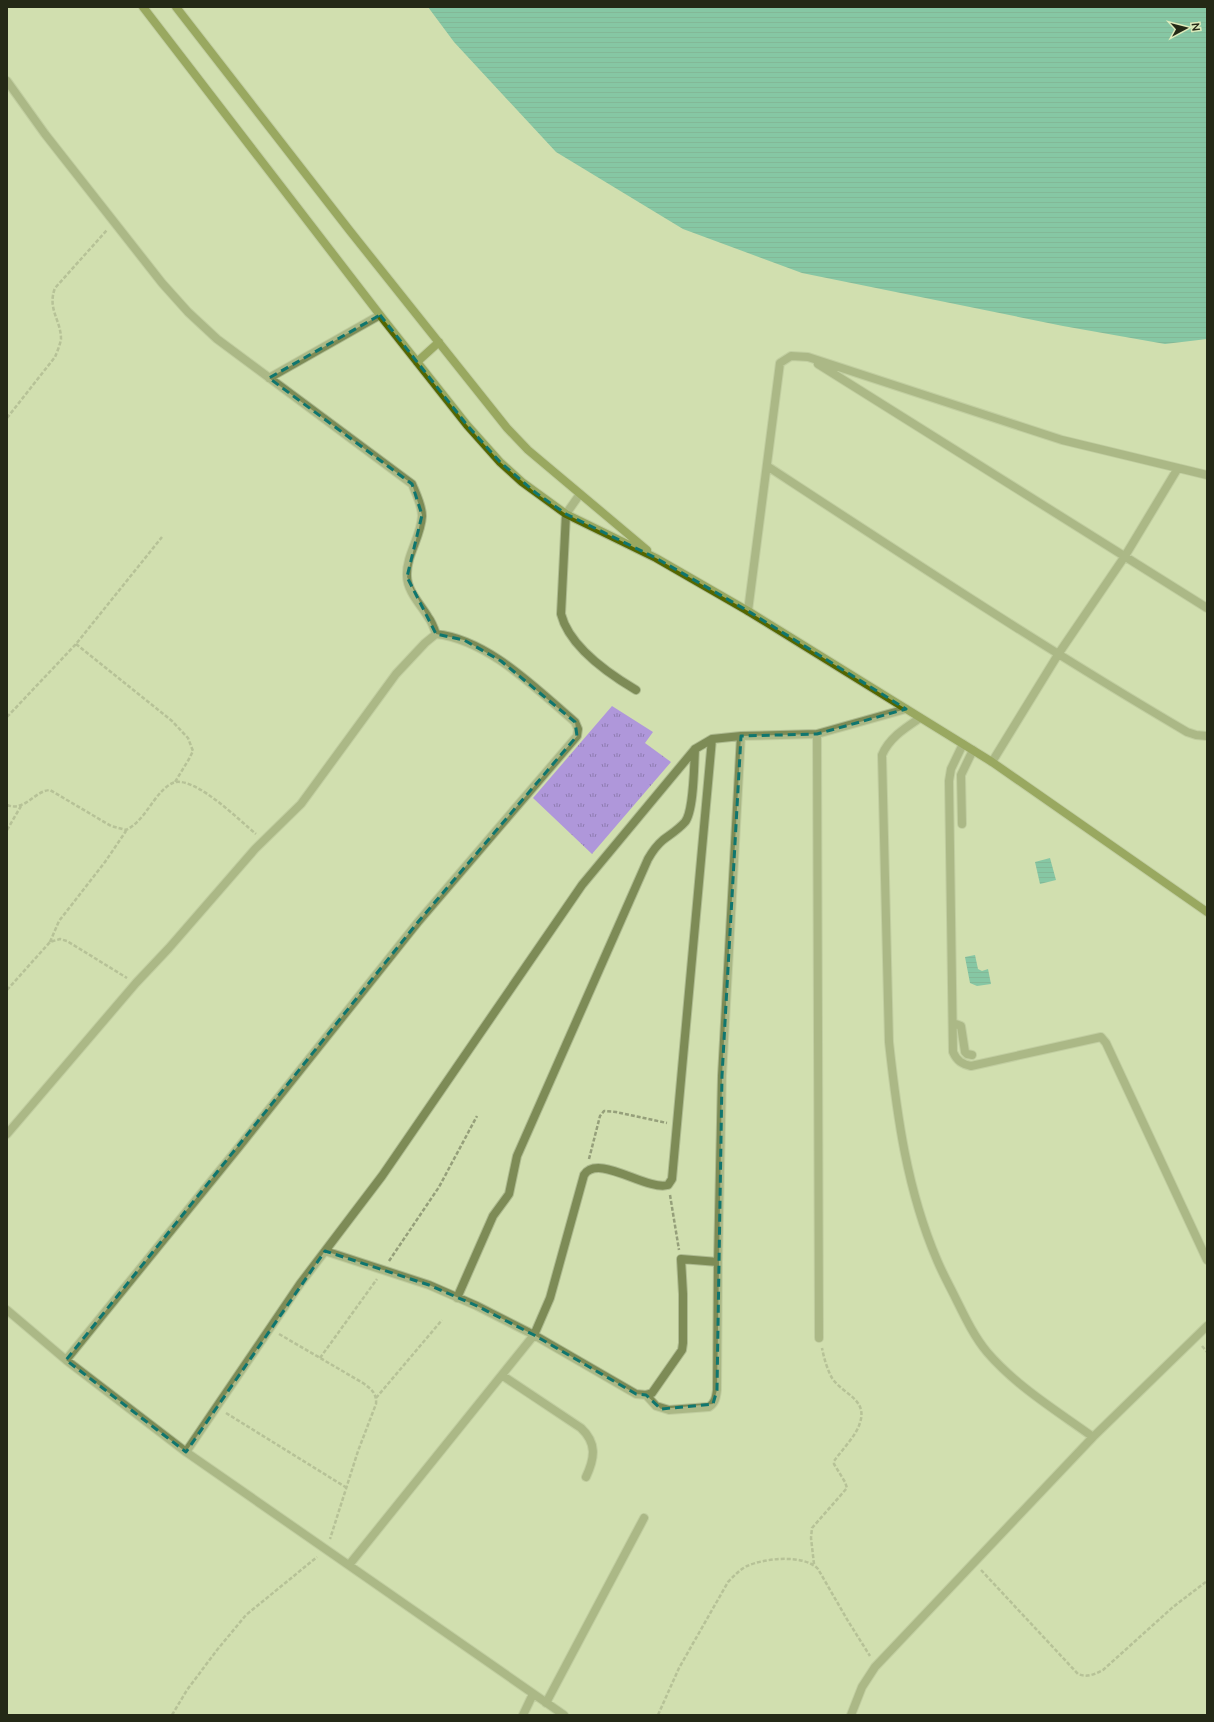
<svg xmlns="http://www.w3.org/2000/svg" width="1214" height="1722" font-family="Mulish,sans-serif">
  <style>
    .park { fill: url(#park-tufts) }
    .water { fill: url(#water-rules) }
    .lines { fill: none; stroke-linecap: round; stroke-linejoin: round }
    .lane-casing { stroke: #aebb90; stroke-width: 10 }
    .street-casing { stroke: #aebb90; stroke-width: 10 }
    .secondary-casing { stroke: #aebb90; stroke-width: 10 }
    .path { stroke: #959f7a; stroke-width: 2.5; stroke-dasharray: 4 2; stroke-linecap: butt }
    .lane { stroke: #7d8b56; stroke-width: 8 }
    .street { stroke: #7d8b56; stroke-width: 8 }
    .secondary { stroke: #546600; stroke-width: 8 }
    .marked { fill: none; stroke: #0f766e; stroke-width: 3; stroke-dasharray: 8 5; stroke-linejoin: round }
  </style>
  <defs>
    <pattern id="park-tufts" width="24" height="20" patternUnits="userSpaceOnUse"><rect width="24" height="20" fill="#af97da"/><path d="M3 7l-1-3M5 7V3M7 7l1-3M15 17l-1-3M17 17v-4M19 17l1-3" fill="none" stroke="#8e7bb0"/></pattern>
    <pattern id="water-rules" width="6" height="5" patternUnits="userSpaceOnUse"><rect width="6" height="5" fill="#2baa97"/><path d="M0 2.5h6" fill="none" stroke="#258a7a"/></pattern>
  </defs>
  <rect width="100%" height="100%" fill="#d1dfaf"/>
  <path class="park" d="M612 706 653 732 645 743 671 762 592 854 533 798Z"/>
  <path class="water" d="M428 7H1207V339L1165 344 1063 326 802 273 683 229 556 152 454 42Z
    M1050 858 1056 880 1040 884 1035 862Z
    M975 955 978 969 982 971 988 969 991 984 977 986 970 983 965 957Z"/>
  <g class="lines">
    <g class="lane-casing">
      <path id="lane" d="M963 744 951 769 949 781 953 1052C957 1061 962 1064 971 1066L1101 1037 1106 1043 1207 1260
        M962 824 961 775 973 750
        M953 1023 961 1026 965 1052 967 1054 972 1055"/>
    </g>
    <g class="street-casing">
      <path id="street" d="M7 81 45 134 162 283 188 312 217 339 412 484C416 494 422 505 422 516 421 537 406 555 407 576 407 591 421 605 428 617 432 622 434 628 436 634L425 643 396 674 301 804 255 849 169 948 136 983 7 1134
        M818 364 1207 608
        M269 378 380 315
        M767 466C906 557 1044 648 1187 732L1196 735 1207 736
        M580 494 566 514 561 614C569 646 609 674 636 690
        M748 611 780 363 791 356 808 357 1062 440 1207 475
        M920 718C905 728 889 738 882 755L889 1042C897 1116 907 1190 937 1260 942 1272 948 1283 954 1295 964 1315 973 1335 987 1352 1016 1386 1057 1411 1093 1437
        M817 734 819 1338
        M992 762 1059 653 1125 556 1178 468
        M325 1251 429 1285 477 1306 534 1335 636 1394 646 1395 652 1393 682 1350 683 1343V1294L681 1259 718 1262 722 1076 741 736
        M457 1298 493 1216 509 1194 517 1156 648 859C652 852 657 845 663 840 671 834 679 829 685 822 694 811 694 765 695 749
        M7 1310 66 1360 186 1452 564 1715
        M66 1360 238 1148 418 922 577 736 578 729 575 722C536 689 489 640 436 634
        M503 1376 581 1428C597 1443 595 1458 586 1477
        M646 1395 656 1406 669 1410 709 1407C715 1403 716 1398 717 1390L718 1262
        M186 1452 300 1284 382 1176 582 885 695 749 712 739 741 736 817 734 906 709
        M349 1565 534 1335 550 1298 584 1175C598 1153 646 1191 668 1185L672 1179 712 739
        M546 1703 644 1518
        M523 1715 533 1694
        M851 1715 862 1687 875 1667 1093 1437 1207 1326"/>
    </g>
    <g class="secondary-casing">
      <path id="secondary" d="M143 7 380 315 467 425 500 462 522 482 566 514 656 558 748 611 992 762 1207 912
        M176 7 350 231 507 428 528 450 647 550
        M417 362 439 342"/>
    </g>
    <path class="path" d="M7 418 55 357C57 352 60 345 61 339 61 320 47 309 55 288L107 230
      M76 644 172 721 188 738 193 751 189 759 175 782
      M7 717 76 644 162 537
      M7 805C25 812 34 791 50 790L111 826 126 830C141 823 150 804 161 792 165 788 170 783 176 782 198 779 239 820 256 834
      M7 830 21 806
      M50 942 59 921 105 862 126 831
      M7 990 50 942 60 939 67 941 127 978
      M589 1159 600 1116 604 1111 616 1112 667 1123
      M670 1195 679 1250
      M389 1261 439 1187 477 1116
      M279 1334 363 1383C371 1389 377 1393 376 1404L358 1451 330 1539
      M1202 1346 1207 1352
      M320 1358 377 1279
      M376 1398 442 1320
      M226 1413 347 1488
      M814 1564 811 1538 812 1528 847 1488 845 1482 834 1464V1461C842 1450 852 1440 858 1428 871 1399 844 1396 832 1378 827 1369 824 1358 822 1348
      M981 1570 1078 1674C1087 1678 1095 1674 1103 1670L1173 1607 1207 1581
      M172 1715 187 1690 217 1650 246 1615 317 1557
      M658 1715 679 1668 728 1582C734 1576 739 1570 747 1566 765 1558 804 1554 818 1569L848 1621 870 1656"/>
    <use href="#lane" class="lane"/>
    <use href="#street" class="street"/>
    <use href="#secondary" class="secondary"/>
  </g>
  <path d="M0 0H1214V1722H0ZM380 315 467 425 500 462 536 493 566 514 656 558 748 611 906 709 817 734 741 736 722 1076 717 1390 713 1404 661 1409 646 1395 636 1394 534 1335 477 1306 429 1285 325 1251 186 1452 66 1360 418 922 577 736 575 722 501 661 464 640 436 634 407 577 422 515 412 484 269 378Z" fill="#d1dfaf" fill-opacity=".55" fill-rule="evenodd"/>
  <path class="marked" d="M380 315 467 425 500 462 536 493 566 514 656 558 748 611 906 709 817 734 741 736 722 1076 717 1390 713 1404 661 1409 646 1395 636 1394 534 1335 477 1306 429 1285 325 1251 186 1452 66 1360 418 922 577 736 575 722 501 661 464 640 436 634 407 577 422 515 412 484 269 378Z"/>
  <rect width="1214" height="1722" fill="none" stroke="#242916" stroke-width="16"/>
  <g transform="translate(1186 28) rotate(83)" stroke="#deecbc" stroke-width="3" paint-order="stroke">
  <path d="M0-3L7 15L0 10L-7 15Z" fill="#242916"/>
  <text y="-6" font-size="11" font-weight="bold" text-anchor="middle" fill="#242916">N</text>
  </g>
</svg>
